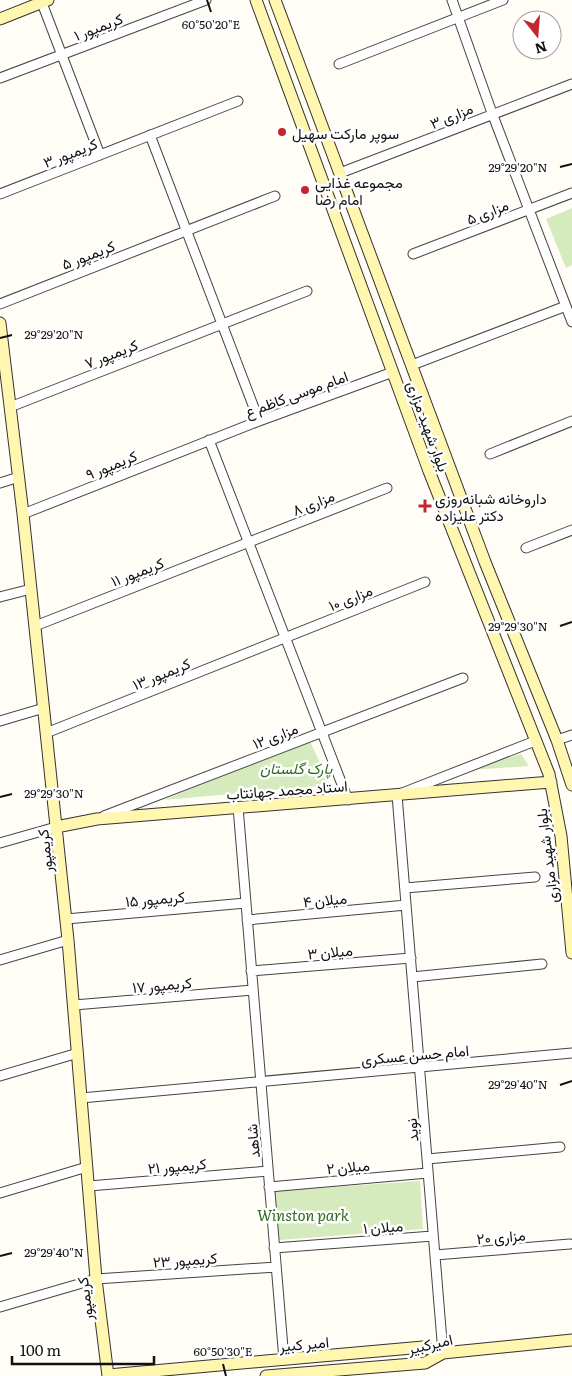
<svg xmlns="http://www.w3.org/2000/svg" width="572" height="1376" font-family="Literata,Vazirmatn,serif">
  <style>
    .green { fill: #d5ebbd }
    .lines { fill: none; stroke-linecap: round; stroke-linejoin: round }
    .street-casing { stroke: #444; stroke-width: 11 }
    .secondary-casing { stroke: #333; stroke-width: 13 }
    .street { stroke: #fff; stroke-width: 9 }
    .secondary { stroke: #fff6b0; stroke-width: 11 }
    .ticks { fill: none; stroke: #111; stroke-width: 2 }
    .poi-dot { fill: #c4262e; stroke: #fff; stroke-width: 2 }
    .labels { text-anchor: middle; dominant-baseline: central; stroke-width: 5; stroke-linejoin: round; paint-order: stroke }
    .street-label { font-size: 15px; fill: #111; stroke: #fff }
    .poi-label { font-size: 15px; fill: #111; stroke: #fff; text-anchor: start }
    .park-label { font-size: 15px; font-style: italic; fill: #2f6b1f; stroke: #fff }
    .ticks-label { font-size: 12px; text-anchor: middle; fill: #111; stroke: #fff; stroke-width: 5; stroke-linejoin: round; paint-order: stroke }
  </style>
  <rect width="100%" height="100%" fill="#fffdf5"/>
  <path class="green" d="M572 208V265L566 268 546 219Z
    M309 739 330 785 164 800Z
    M521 754 529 766 469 770Z
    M420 1181 423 1229 279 1240 274 1191Z"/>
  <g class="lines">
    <g class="street-casing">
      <path id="street" d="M452 0 492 113 572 322
        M42 3 100 155
        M339 64 503 0
        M0 78 206 0
        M150 135 259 421
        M340 173 572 84
        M0 194 238 101
        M413 254 572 193
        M0 304 275 196
        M412 365 566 306
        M10 407 307 291
        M209 440 348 800
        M490 454 572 421
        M0 483 19 477
        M23 514 259 421 393 372
        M526 548 572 530
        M0 597 31 589
        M35 626 387 488
        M0 721 44 708
        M46 733 425 582
        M557 740 572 735
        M238 807 284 1360
        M104 816 463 678
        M0 843 56 827
        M405 888 535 877
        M66 919 246 903
        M247 920 406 905
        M0 960 68 940
        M251 971 411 958
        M412 977 542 964
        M74 1005 253 990
        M0 1076 78 1053
        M81 1098 572 1053
        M427 1159 560 1147
        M89 1186 268 1171
        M269 1187 428 1173
        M0 1193 87 1167
        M274 1248 433 1236
        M435 1255 570 1244
        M0 1307 96 1279 276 1267
        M443 1353 397 795 535 741"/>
    </g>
    <g class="secondary-casing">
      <path id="secondary" d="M256 0 429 471 549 774 561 836 572 953
        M275 0 485 562 557 740 572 785
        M0 19 48 0
        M0 323 23 514 68 940 96 1279 108 1376
        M56 827 97 819 551 782
        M108 1375 423 1347 443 1353
        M266 1376 425 1363 443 1353 572 1340"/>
    </g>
    <use href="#street" class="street"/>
    <use href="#secondary" class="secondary"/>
  </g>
  <path class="ticks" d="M207 0 211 12M560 167 572 164M0 338 12 335M560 626 572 622M0 797 12 794M560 1085 572 1081M0 1256 12 1253M223 1364 226 1376"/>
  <g class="poi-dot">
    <circle cx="282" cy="132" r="5"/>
    <circle cx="305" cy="190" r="5"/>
    <path d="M422.5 498.5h5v5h5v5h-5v5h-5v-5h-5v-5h5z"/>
  </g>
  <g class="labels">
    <g class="street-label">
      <text transform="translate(98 26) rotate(-21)">کریمپور ۱</text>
      <text transform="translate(451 115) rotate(-22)">مزاری ۳</text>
      <text transform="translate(70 152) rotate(-21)">کریمپور ۳</text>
      <text transform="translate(487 211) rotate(-21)">مزاری ۵</text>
      <text transform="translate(88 254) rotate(-21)">کریمپور ۵</text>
      <text transform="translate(111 353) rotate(-21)">کریمپور ۷</text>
      <text transform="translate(296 393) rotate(-20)">امام موسی کاظم ع</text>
      <text transform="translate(429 426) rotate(70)">بلوار شهید مزاری</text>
      <text transform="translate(111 464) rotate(-22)">کریمپور ۹</text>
      <text transform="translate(313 502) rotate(-21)">مزاری ۸</text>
      <text transform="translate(137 571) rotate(-21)">کریمپور ۱۱</text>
      <text transform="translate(350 597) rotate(-22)">مزاری ۱۰</text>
      <text transform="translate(161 673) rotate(-22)">کریمپور ۱۳</text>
      <text transform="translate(275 735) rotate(-21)">مزاری ۱۲</text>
      <text transform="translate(287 789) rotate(-4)">استاد محمد جهانتاب</text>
      <text transform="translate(44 851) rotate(-96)">کریمپور</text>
      <text transform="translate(546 856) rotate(-97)">بلوار شهید مزاری</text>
      <text transform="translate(155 898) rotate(-5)">کریمپور ۱۵</text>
      <text transform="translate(325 899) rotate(-5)">میلان ۴</text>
      <text transform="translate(330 951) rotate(-5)">میلان ۳</text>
      <text transform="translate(162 984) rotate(-5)">کریمپور ۱۷</text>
      <text transform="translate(415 1054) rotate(-5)">امام حسن عسکری</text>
      <text transform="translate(411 1130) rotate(-95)">نوید</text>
      <text transform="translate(252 1141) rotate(-95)">شاهد</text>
      <text transform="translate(177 1165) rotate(-5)">کریمپور ۲۱</text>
      <text transform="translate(348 1166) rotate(-5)">میلان ۲</text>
      <text transform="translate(383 1226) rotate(-4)">میلان ۱</text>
      <text transform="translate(501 1236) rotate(-5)">مزاری ۲۰</text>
      <text transform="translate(185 1259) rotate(-4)">کریمپور ۲۳</text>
      <text transform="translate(84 1299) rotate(-97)">کریمپور</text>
      <text transform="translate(304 1343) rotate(-5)">امیر کبیر</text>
      <text transform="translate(430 1343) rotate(-13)">امیرکبیر</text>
    </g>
    <g class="poi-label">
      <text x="292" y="132">سوپر مارکت سهیل</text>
      <text x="315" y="181">مجموعه غذایی<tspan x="315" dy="17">امام رضا</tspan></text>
      <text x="435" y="497">داروخانه شبانه‌روزی<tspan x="435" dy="17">دکتر علیزاده</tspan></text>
    </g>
    <g class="park-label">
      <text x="296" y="767">پارک گلستان</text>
      <text x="303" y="1214">Winston park</text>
    </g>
  </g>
  <g class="ticks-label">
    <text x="211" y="29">60°50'20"E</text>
    <text x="518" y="172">29°29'20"N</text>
    <text x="54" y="339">29°29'20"N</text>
    <text x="518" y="631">29°29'30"N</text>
    <text x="54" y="798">29°29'30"N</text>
    <text x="518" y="1089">29°29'40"N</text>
    <text x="54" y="1257">29°29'40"N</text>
    <text x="223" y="1356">60°50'30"E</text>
  </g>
  <g transform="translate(537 35) rotate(163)"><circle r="24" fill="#ffffff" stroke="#a0a0a0"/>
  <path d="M0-4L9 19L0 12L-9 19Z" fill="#c4262e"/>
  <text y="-8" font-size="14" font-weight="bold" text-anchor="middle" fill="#111111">N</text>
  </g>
  <path d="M12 1356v8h142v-8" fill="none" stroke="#111111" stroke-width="2.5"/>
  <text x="20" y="1356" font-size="15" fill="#111111" stroke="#ffffff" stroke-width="4" paint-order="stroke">100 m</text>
</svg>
